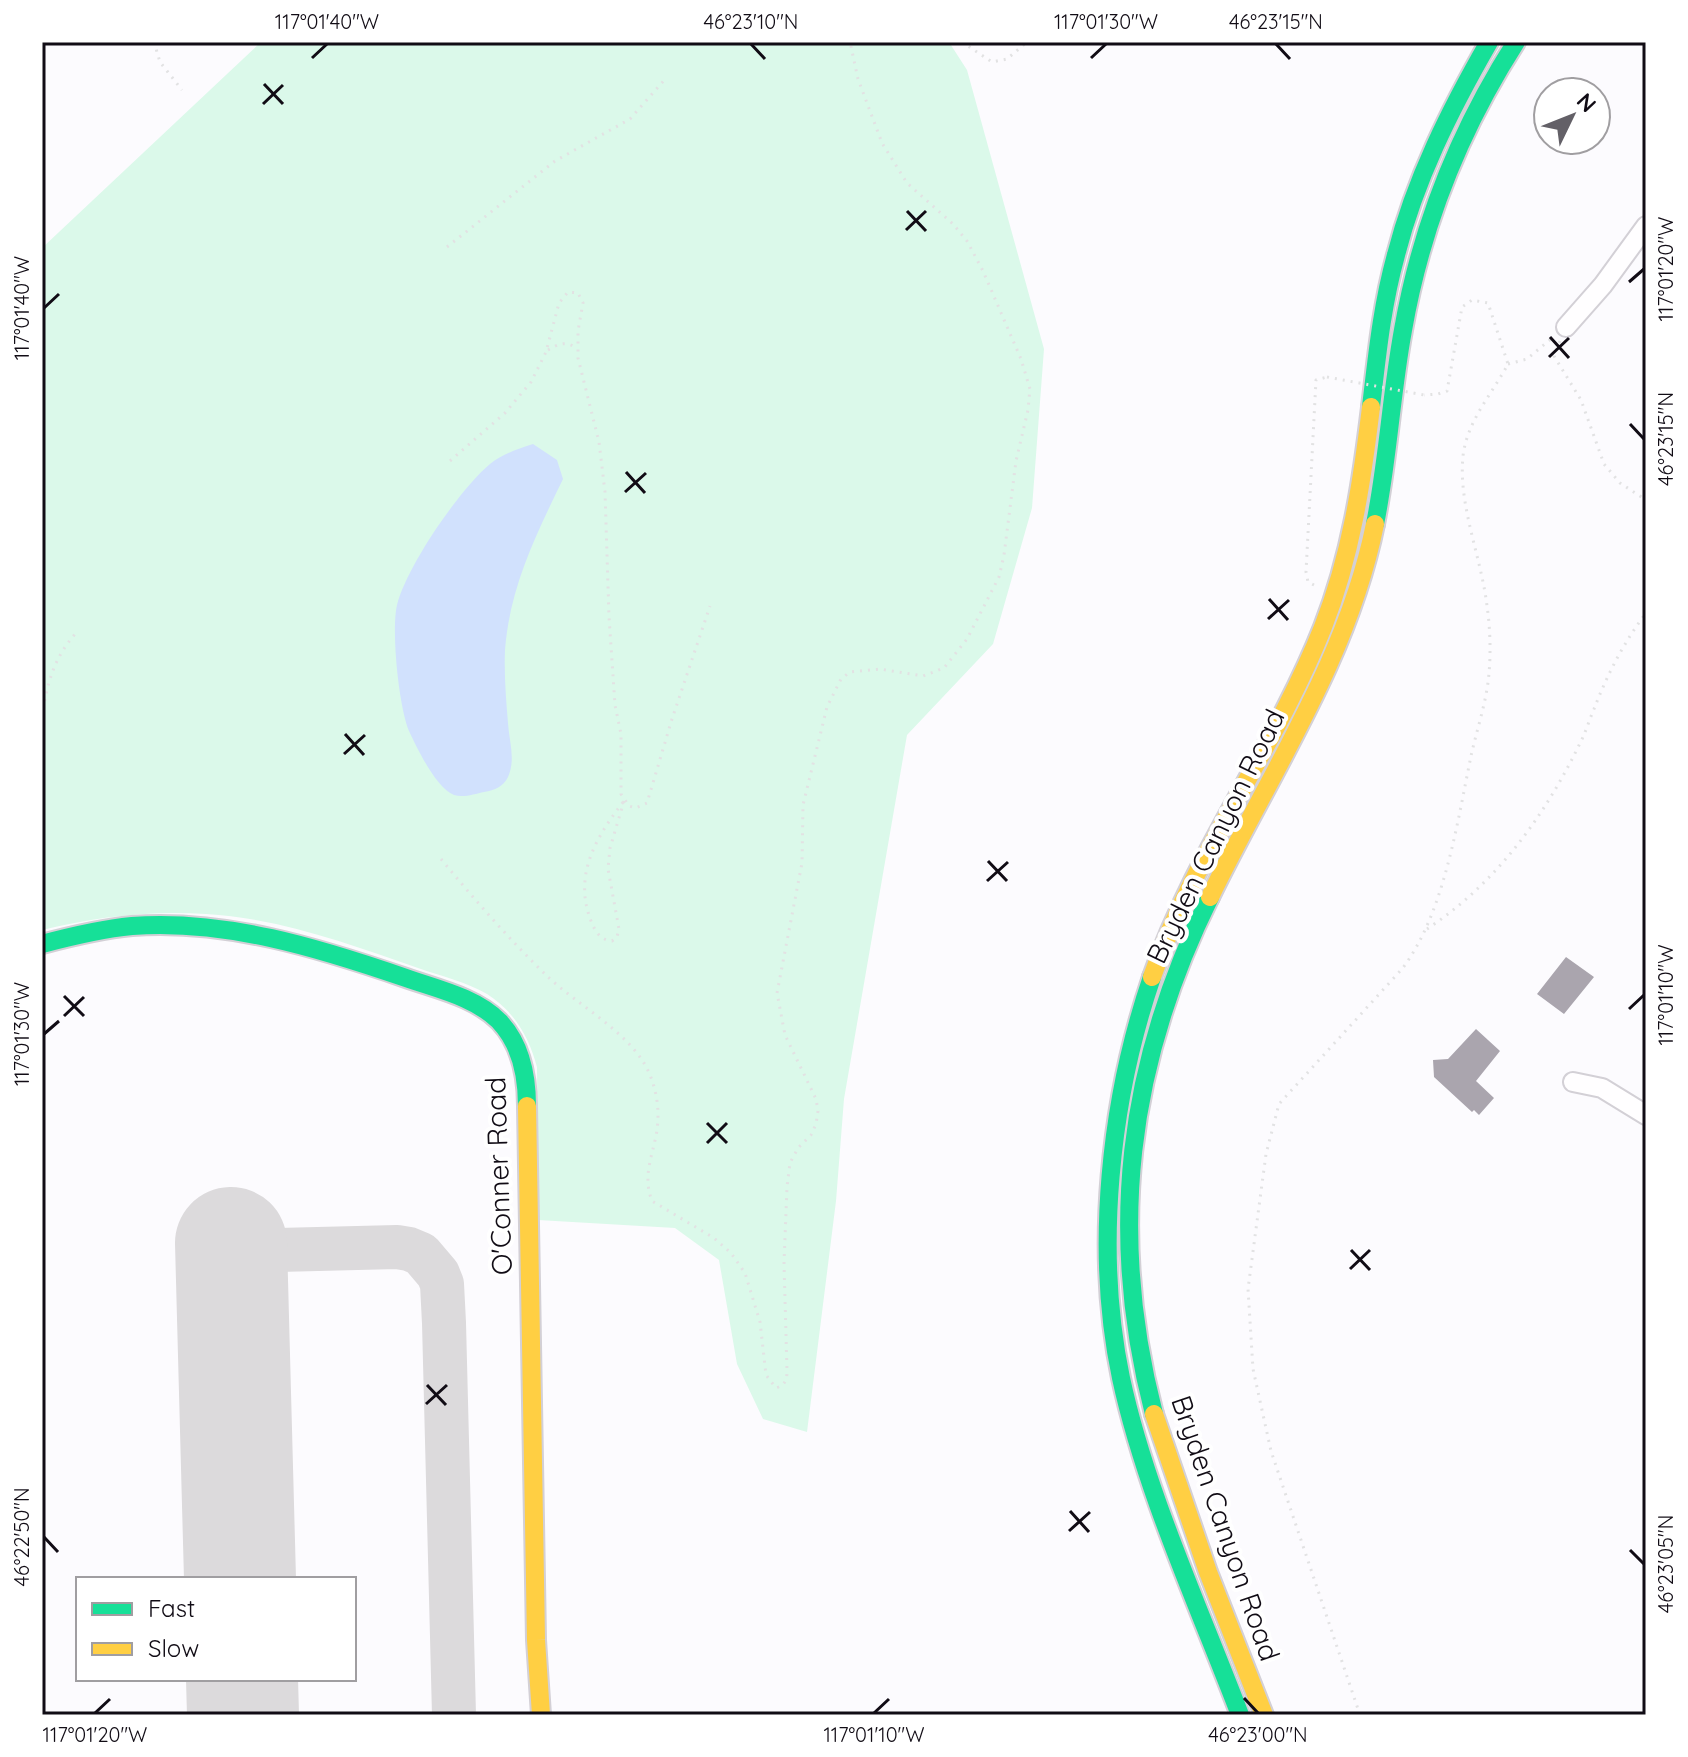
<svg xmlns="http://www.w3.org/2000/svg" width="1688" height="1757" font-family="Quicksand,sans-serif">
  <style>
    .green { fill: #dbf9ea }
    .water { fill: #d1e1fd }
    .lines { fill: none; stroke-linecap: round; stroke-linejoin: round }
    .taxiway { stroke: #dcdadc; stroke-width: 44 }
    .runway { stroke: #dcdadc; stroke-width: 112 }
    .building { fill: #aaa5ae }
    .street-casing { stroke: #d3d0d6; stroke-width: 22 }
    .fast-casing { stroke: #d3d0d6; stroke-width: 22 }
    .slow-casing { stroke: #d3d0d6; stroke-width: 22 }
    .path { stroke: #e2e2e3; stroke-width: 3; stroke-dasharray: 2 6; stroke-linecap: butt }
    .street { stroke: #fffeff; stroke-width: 18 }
    .fast { stroke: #16e098; stroke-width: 18 }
    .slow { stroke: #ffcf43; stroke-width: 18 }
    .path-bridge { stroke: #e2e2e3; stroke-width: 3; stroke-dasharray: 2 6; stroke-linecap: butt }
    .ticks { fill: none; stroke: #110c15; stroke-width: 3 }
    .labels { text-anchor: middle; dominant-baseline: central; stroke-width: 8; stroke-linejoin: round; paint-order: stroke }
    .street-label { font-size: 28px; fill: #110c15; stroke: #fff }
    .neatline { fill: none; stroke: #110c15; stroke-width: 3 }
    .ticks-label { font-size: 20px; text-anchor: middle; fill: #110c15 }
  </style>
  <rect width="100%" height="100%" fill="#fcfbfe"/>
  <path class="green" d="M261 42H949L967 70 1044 349 1032 508 993 644 907 735 844 1099 836 1201 807 1432 763 1419 737 1364 719 1260 675 1228 538 1220 537 1067C529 1037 514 1011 487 994 466 982 441 976 418 968 350 944 278 918 206 914 149 910 96 917 42 930V248Z"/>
  <path class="water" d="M533 444 557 460 563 479C536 535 510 586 505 650 504 674 506 699 508 723 509 741 516 759 508 777 503 787 495 790 484 792 475 794 463 798 454 795 436 788 417 748 409 731 399 707 391 631 397 605 407 566 459 490 490 464 502 454 518 449 533 444Z"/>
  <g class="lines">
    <path class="taxiway" d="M233 1311C238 1281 247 1257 278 1250L397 1247 409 1249 421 1254 438 1274 442 1284 444 1323 454 1715"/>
    <path class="runway" d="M231 1243 240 1579
      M242 1679 243 1715"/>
  </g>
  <path class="building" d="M1566 957 1594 977 1564 1014 1537 994Z
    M1476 1029 1500 1051 1476 1081 1494 1098 1479 1115 1474 1110 1472 1112 1434 1077 1433 1060 1448 1059Z"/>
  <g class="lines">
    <g class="street-casing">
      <path id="street" d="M1566 327 1603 285 1646 226
        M1573 1082 1602 1088 1646 1115"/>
    </g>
    <g class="fast-casing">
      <path id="fast" d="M1371 407C1377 356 1382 305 1396 255 1415 180 1450 110 1489 42
        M1375 524C1388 460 1391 395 1403 330 1421 227 1459 131 1516 42
        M42 944C72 936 101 929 132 926 225 919 319 948 406 978 437 989 475 997 499 1021 521 1044 527 1077 527 1106
        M1152 977C1110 1100 1094 1250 1121 1378 1145 1490 1199 1607 1240 1715
        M1154 1414C1107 1233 1127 1065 1210 897"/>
    </g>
    <g class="slow-casing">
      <path id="slow" d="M1210 897C1269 775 1348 659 1375 524
        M1152 977C1195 853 1275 748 1323 627 1351 556 1362 482 1371 407
        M527 1106 536 1640 541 1715
        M1154 1414 1208 1572 1264 1715"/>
    </g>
    <path class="path" d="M154 42 160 62 182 90
      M962 42 992 62 1007 59 1027 42
      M447 247 555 161 630 119 667 77
      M1560 341 1554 356 1581 400 1604 464 1620 483 1646 500
      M548 350C558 344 567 340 577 349
      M1508 364 1527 359 1552 338
      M450 461 505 413 531 382 546 352 559 303 568 292 578 293 583 303 578 331V358L599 442 605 492 609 617 615 705 621 734V794L629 806 636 808 647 803 672 719 710 606
      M1314 585 1308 582 1306 572 1316 380 1327 377
      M42 717C47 684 53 659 76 633
      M624 801 610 848 608 869 619 929 617 937 612 941C600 940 595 931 591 921 573 875 596 837 624 801Z
      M441 859C474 899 508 938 545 974 576 1005 633 1033 650 1075 658 1095 660 1115 656 1136 651 1160 643 1177 652 1201L714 1238 731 1253 745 1273 760 1322 766 1375 776 1388C785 1385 787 1380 787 1371L784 1263 787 1187 790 1163 798 1148 811 1135 816 1124 818 1111 816 1099 785 1035 777 993 802 863 803 805 827 707 841 679 850 672 880 669 923 676 944 668 967 639 999 577 1004 555 1016 461 1028 410 1030 389 1021 359 983 271 967 241 953 224 907 183 882 143 858 79 850 42
      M1427 929C1498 882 1547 813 1583 737 1587 728 1590 718 1594 709 1607 675 1624 642 1646 613
      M1360 1715 1271 1451 1253 1369 1248 1289 1266 1154 1279 1104 1402 969C1444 914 1457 824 1471 756 1477 729 1487 700 1489 673 1491 652 1490 626 1487 606 1481 556 1458 505 1463 456 1467 421 1492 394 1508 364L1488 303 1472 300 1462 307 1447 391 1438 394 1424 395"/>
    <use href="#street" class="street"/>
    <use href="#fast" class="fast"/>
    <use href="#slow" class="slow"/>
    <path class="path-bridge" d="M1327 377 1424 395"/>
  </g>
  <path class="ticks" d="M751 44 765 59M1276 44 1290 59M312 58 327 44M1091 58 1106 44M264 84 283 104M263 104 283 85M907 211 926 231M906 230 926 211M1629 282 1644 269M44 308 59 294M1550 337 1569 358M1549 357 1569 338M1630 424 1644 439M626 472 645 493M625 492 646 473M1269 599 1288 620M1268 619 1289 600M345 734 364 755M344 754 365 735M988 861 1007 881M987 881 1008 862M64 996 84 1016M1629 1009 1644 995M64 1016 84 997M44 1034 59 1021M707 1123 727 1143M707 1143 727 1123M1351 1250 1370 1270M1350 1269 1370 1250M427 1385 446 1405M426 1404 447 1385M1070 1511 1089 1532M1069 1531 1090 1512M44 1537 58 1552M1630 1550 1644 1564M1244 1698 1258 1713M95 1713 110 1699M874 1713 889 1699"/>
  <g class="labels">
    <g class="street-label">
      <text transform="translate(1215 836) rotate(-64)">Bryden Canyon Road</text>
      <text transform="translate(498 1176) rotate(-92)">O'Conner Road</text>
      <text transform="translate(1226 1528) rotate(71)">Bryden Canyon Road</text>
    </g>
  </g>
  <rect width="1688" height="1757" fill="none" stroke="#ffffff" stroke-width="88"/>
  <rect x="76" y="1577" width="280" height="104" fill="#ffffff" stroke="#a09ea1" stroke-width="2"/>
  <rect x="92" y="1603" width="40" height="12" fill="#16e098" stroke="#a09ea1" stroke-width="2"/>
  <text x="148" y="1617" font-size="24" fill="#110c15">Fast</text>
  <rect x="92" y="1643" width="40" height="12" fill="#ffcf43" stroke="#a09ea1" stroke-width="2"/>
  <text x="148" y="1657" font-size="24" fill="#110c15">Slow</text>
  <g transform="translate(1572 116) rotate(47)"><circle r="38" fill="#ffffff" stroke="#a09ea1" stroke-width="2"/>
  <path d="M0-6L14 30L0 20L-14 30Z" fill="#636067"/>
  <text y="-12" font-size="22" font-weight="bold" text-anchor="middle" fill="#110c15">N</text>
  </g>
  <rect x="44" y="44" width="1600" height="1669" class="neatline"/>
  <g class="ticks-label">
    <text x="327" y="29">117°01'40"W</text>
    <text x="751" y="29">46°23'10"N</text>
    <text x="1106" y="29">117°01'30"W</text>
    <text x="1276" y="29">46°23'15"N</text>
    <text transform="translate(1666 269) rotate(-90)" y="7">117°01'20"W</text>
    <text transform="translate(22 308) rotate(-90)" y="7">117°01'40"W</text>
    <text transform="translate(1666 439) rotate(-90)" y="7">46°23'15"N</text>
    <text transform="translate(1666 995) rotate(-90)" y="7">117°01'10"W</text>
    <text transform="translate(22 1034) rotate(-90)" y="7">117°01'30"W</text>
    <text transform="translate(22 1537) rotate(-90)" y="7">46°22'50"N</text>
    <text transform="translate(1666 1564) rotate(-90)" y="7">46°23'05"N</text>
    <text x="95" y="1742">117°01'20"W</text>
    <text x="874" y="1742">117°01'10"W</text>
    <text x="1258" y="1742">46°23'00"N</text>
  </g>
</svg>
